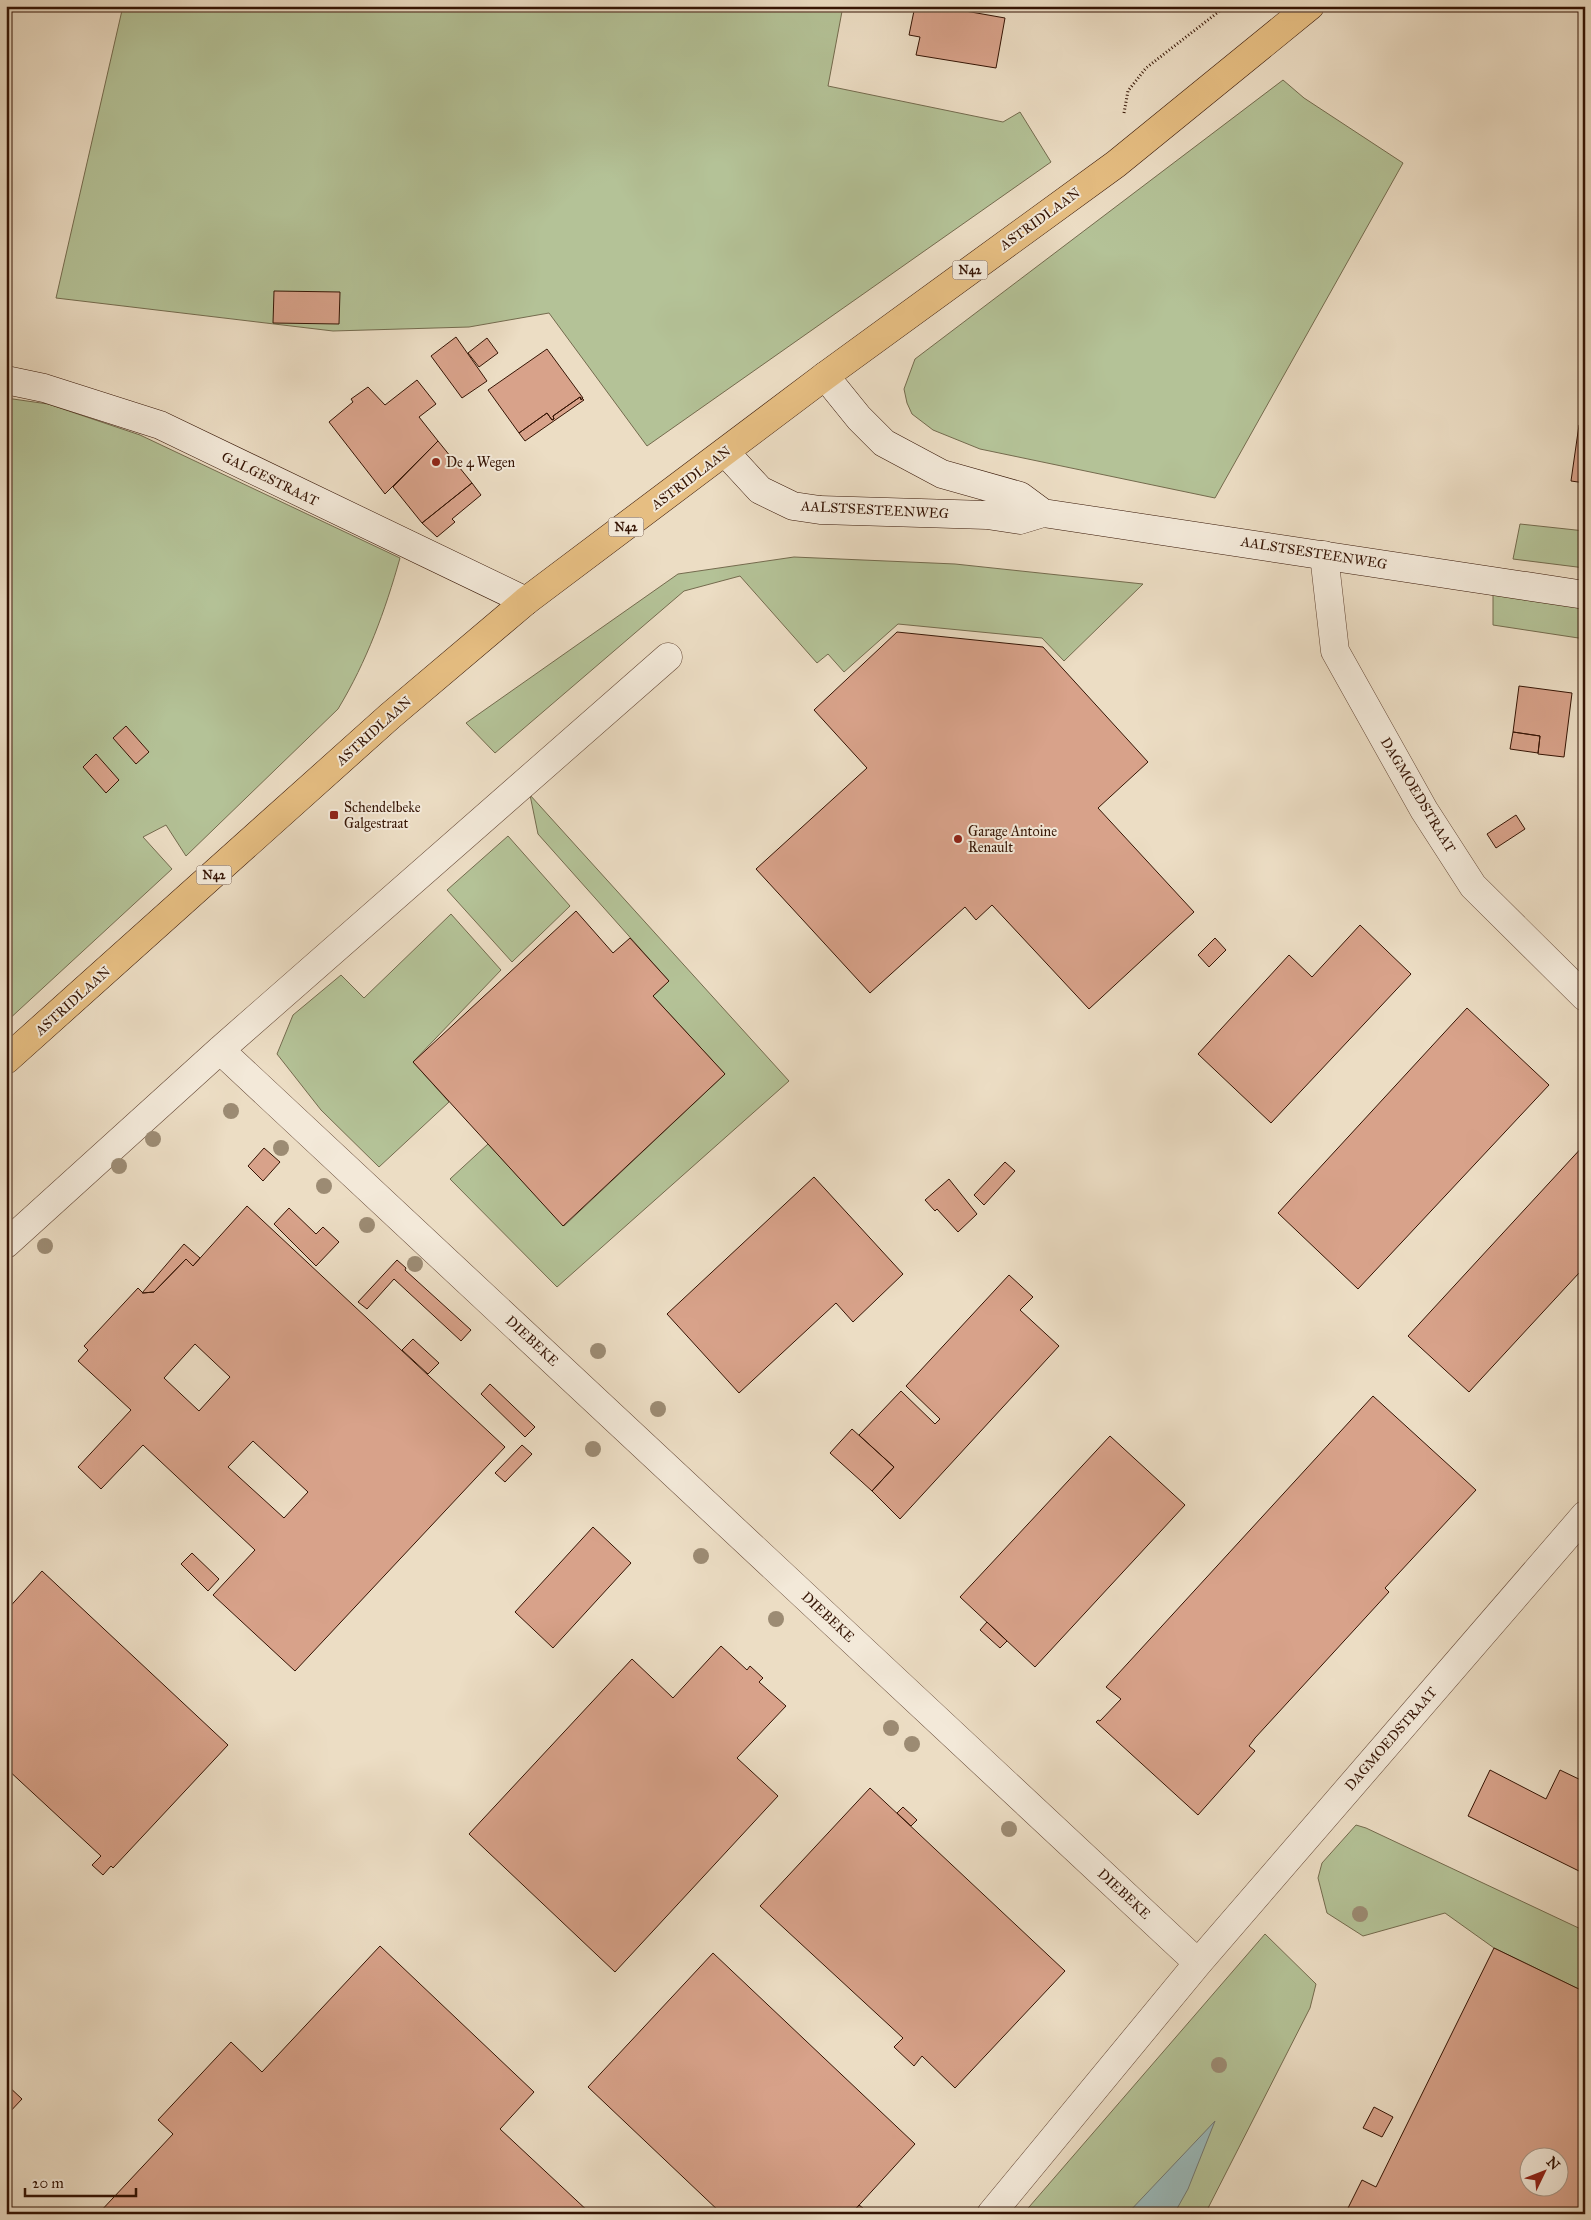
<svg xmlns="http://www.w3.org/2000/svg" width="1591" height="2220" font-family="'IM FELL Great Primer',serif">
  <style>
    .green { fill: #b4c297; stroke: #746b4e }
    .water { fill: #9ababb; stroke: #727872 }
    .building { fill: #d8a28a; stroke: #351404; fill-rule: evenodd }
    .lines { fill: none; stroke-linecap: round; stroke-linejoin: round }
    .street-casing { stroke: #634634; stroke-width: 29 }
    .secondary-casing { stroke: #351404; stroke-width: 29 }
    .primary-casing { stroke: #351404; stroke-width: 29 }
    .path { stroke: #351404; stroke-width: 3; stroke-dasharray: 1 2.5; stroke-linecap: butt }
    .street { stroke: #f3e9d9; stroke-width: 28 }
    .secondary { stroke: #f3e9d9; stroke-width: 28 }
    .primary { stroke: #e6be82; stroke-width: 28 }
    .tree { fill: #9c8b73 }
    .poi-dot { fill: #8f2418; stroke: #f3e9d9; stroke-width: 2 }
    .labels { text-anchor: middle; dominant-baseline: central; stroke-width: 4; stroke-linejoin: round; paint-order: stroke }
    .shield { fill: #f3e9d9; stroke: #6e5444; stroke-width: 1 }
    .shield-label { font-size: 12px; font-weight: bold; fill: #351404 }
    .street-label { font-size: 14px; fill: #351404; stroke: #f3e9d9 }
    .poi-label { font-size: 14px; fill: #351404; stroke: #f3e9d9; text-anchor: start }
  </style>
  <rect width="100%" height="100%" fill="#ecddc4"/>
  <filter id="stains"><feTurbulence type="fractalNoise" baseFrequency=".004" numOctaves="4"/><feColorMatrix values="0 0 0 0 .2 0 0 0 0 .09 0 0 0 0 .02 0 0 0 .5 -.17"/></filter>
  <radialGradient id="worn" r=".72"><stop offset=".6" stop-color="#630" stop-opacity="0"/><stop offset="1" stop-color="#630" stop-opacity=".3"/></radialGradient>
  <path class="green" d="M123 6H843L828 86 1003 122 1020 112 1051 162 647 446 549 313 469 327 333 331 56 298Z
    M1283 80 1304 98 1403 163 1215 498 980 449 933 430 912 414 907 403 904 389 915 359Z
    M6 398 48 404 140 435 400 558C385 611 367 661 338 709L186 856 166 825 143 837 172 869 6 1022Z
    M1520 524 1585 531V568L1513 559Z
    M794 557 955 564 1143 584 1064 661 1042 638 898 624 844 672 828 654 817 663 740 576 684 591 495 753 466 723 678 574Z
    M1493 593 1585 608V639L1493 625Z
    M530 795 789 1081 557 1287 450 1179 488 1144 564 1226 725 1074 653 996 669 981 538 834Z
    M508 836 570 906 512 962 447 890Z
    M451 914 501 970 413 1062 449 1102 379 1167 321 1110 277 1054 293 1015 341 975 364 998Z
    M1356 1825 1366 1828 1585 1931V1992L1494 1948 1445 1913 1363 1936 1327 1913 1318 1878 1322 1863Z
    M1265 1934 1316 1984 1310 2008 1205 2214H1023Z"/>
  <path class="water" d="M1215 2121 1188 2189 1174 2214H1127Z"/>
  <path class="building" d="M915 6H937L1005 18 996 68 916 55 920 37 909 35Z
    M274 291 340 292 339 324 273 323Z
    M456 337 487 381 462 398 431 356Z
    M487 338 498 353 479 367 468 353Z
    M547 349 583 398 581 400 580 397 553 416 554 419 552 420 547 413 519 433 488 390Z
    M417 380 436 404 419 417 438 441 385 494 329 422 353 402 351 399 368 387 385 405Z
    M580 397 584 400 525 441 519 433 547 413 552 420 554 419 553 416Z
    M1579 425H1585V483L1571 481Z
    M438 441 472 483 422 523 393 487Z
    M472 483 481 495 452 519 455 522 437 537 422 523Z
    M897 632 1043 647 1148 762 1098 808 1194 912 1089 1009 992 905 976 920 965 907 870 993 756 869 867 768 814 710Z
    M1519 686 1572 693 1564 757 1538 754 1540 736 1513 732Z
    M126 726 149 752 136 764 113 738Z
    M1513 732 1540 736 1538 753 1510 749Z
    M96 754 119 780 106 793 83 767Z
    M1516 815 1525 829 1496 848 1487 834Z
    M576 911 613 953 630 938 669 981 653 996 725 1074 563 1226 413 1062Z
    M1360 925 1411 974 1271 1123 1198 1054 1289 955 1312 977Z
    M1215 938 1226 950 1209 967 1198 955Z
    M1467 1008 1549 1085 1358 1289 1278 1213Z
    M1585 1144V1278L1579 1273 1469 1392 1408 1336Z
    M264 1148 280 1162 263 1181 248 1166Z
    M1005 1162 1015 1171 984 1205 974 1195Z
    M814 1177 903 1274 853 1322 836 1303 739 1393 667 1314Z
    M949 1179 977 1214 958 1232 937 1209 935 1211 925 1200Z
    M247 1206 505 1447 295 1671 213 1595 255 1550 143 1445 101 1489 78 1467 131 1410 78 1361 88 1350 84 1346 138 1288 143 1293 154 1292 186 1259 193 1266ZM195 1344 230 1377 199 1411 164 1378ZM253 1441 308 1492 284 1518 228 1467Z
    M289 1208 316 1234 323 1227 339 1242 316 1266 274 1224Z
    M184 1244 200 1258 193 1266 186 1259 154 1292 142 1293Z
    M397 1260 406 1268 405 1270 471 1330 461 1341 394 1279 367 1309 358 1302Z
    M1009 1275 1033 1297 1020 1310 1059 1346 900 1519 872 1491 894 1467 859 1435 901 1391 935 1424 940 1419 906 1386Z
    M413 1339 439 1363 428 1374 402 1350Z
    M490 1384 535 1427 525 1437 481 1394Z
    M1373 1396 1476 1490 1385 1588 1389 1592 1255 1738 1249 1746 1255 1751 1198 1815 1096 1722 1098 1720 1100 1721 1121 1699 1106 1687Z
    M852 1429 894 1467 872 1491 830 1453Z
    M1110 1436 1185 1505 1035 1667 960 1597Z
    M522 1445 532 1454 505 1482 495 1473Z
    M593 1527 631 1563 553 1648 515 1612Z
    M192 1553 219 1579 208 1591 181 1564Z
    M42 1571 228 1745 113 1868 111 1866 103 1875 92 1865 101 1856 6 1768V1611Z
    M987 1622 1007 1641 1000 1648 980 1630Z
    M721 1646 747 1670 750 1666 763 1678 759 1682 786 1706 737 1758 778 1796 615 1972 469 1834 632 1659 673 1698Z
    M1490 1770 1546 1799 1560 1770 1585 1782V1874L1468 1816Z
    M870 1788 1065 1971 955 2088 922 2056 914 2066 894 2047 903 2038 760 1906Z
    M903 1807 917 1820 911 1826 897 1813Z
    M380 1946 534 2092 500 2129 591 2214H98L173 2134 158 2120 231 2042 262 2072Z
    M1494 1948 1585 1992V2214H1345L1362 2180 1376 2187ZM1528 2158H1558V2188H1528Z
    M713 1953 915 2144 851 2214H722L588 2087Z
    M6 2084 22 2099 6 2116Z
    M1374 2107 1393 2117 1382 2137 1363 2128Z
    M859 2205 868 2212 851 2214Z"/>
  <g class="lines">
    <g class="street-casing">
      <path id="street" d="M1324 555 1335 651 1424 810 1473 886 1585 997
        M220 1050 1198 1963
        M6 1244 220 1050 668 657
        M991 2214 1198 1963 1585 1515"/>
    </g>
    <g class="secondary-casing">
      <path id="secondary" d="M825 376 859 418 884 443 942 474 1020 496 1043 513
        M6 380 44 388 160 425 526 601
        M725 452 760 490 793 506 820 510 987 515 1020 520 1043 513 1585 595"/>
    </g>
    <g class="primary-casing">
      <path id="primary" d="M6 1060 390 716 526 601 825 376 1116 164 1310 6"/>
    </g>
    <path class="path" d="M1124 113 1128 91 1146 68 1226 6"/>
    <use href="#street" class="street"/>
    <use href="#secondary" class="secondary"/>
    <use href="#primary" class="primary"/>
  </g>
  <g class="tree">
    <circle cx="231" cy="1111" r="8"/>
    <circle cx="153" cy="1139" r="8"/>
    <circle cx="281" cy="1148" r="8"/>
    <circle cx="119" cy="1166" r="8"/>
    <circle cx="324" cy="1186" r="8"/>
    <circle cx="367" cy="1225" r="8"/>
    <circle cx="45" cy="1246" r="8"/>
    <circle cx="415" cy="1264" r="8"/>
    <circle cx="598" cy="1351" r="8"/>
    <circle cx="658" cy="1409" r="8"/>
    <circle cx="593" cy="1449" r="8"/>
    <circle cx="701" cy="1556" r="8"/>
    <circle cx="776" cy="1619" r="8"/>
    <circle cx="891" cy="1728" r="8"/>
    <circle cx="912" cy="1744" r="8"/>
    <circle cx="1009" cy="1829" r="8"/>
    <circle cx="1360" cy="1914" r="8"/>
    <circle cx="1219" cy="2065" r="8"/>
  </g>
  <g class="poi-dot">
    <circle cx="436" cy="462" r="5"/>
    <rect x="329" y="810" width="10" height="10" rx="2.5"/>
    <circle cx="958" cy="839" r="5"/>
  </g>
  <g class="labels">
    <g class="shield">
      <rect x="952.5" y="260.5" width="35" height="19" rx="4"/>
      <rect x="608.5" y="517.5" width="35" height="19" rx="4"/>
      <rect x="196.5" y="865.5" width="35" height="19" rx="4"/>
    </g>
    <g class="shield-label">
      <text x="970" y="270">N42</text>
      <text x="626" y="527">N42</text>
      <text x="214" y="875">N42</text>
    </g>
    <g class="street-label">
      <text transform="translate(1040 219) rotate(-36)">ASTRIDLAAN</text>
      <text transform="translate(691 478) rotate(-37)">ASTRIDLAAN</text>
      <text transform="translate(270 479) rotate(26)">GALGESTRAAT</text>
      <text transform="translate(875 510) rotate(3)">AALSTSESTEENWEG</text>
      <text transform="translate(1314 553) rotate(9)">AALSTSESTEENWEG</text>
      <text transform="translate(374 731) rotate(-42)">ASTRIDLAAN</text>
      <text transform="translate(1418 795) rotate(59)">DAGMOEDSTRAAT</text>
      <text transform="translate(73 1001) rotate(-42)">ASTRIDLAAN</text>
      <text transform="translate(532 1341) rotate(43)">DIEBEKE</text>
      <text transform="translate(828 1617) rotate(43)">DIEBEKE</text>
      <text transform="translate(1391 1739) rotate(-49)">DAGMOEDSTRAAT</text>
      <text transform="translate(1124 1894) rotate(43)">DIEBEKE</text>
    </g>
    <g class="poi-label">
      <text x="446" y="462">De 4 Wegen</text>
      <text x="344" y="807">Schendelbeke<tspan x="344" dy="16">Galgestraat</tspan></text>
      <text x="968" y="831">Garage Antoine<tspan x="968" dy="16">Renault</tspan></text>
    </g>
  </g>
  <rect width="1591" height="2220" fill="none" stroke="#ecddc4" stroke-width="25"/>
  <rect x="8" y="8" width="1576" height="2205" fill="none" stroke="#351404" stroke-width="2.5"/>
  <rect x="12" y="12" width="1566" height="2195" fill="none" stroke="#351404"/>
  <g transform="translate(1544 2172) rotate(47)"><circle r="24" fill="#f3e9d9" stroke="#a79484"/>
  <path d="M0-4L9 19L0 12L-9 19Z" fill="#8f2418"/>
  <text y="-8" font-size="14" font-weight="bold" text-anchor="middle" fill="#351404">N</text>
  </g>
  <path d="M25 2188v8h111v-8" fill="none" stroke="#351404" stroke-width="2.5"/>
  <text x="32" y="2188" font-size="15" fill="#351404" stroke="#f3e9d9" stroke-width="4" paint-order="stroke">20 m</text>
  <rect width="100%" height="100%" filter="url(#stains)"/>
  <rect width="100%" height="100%" fill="url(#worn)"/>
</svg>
